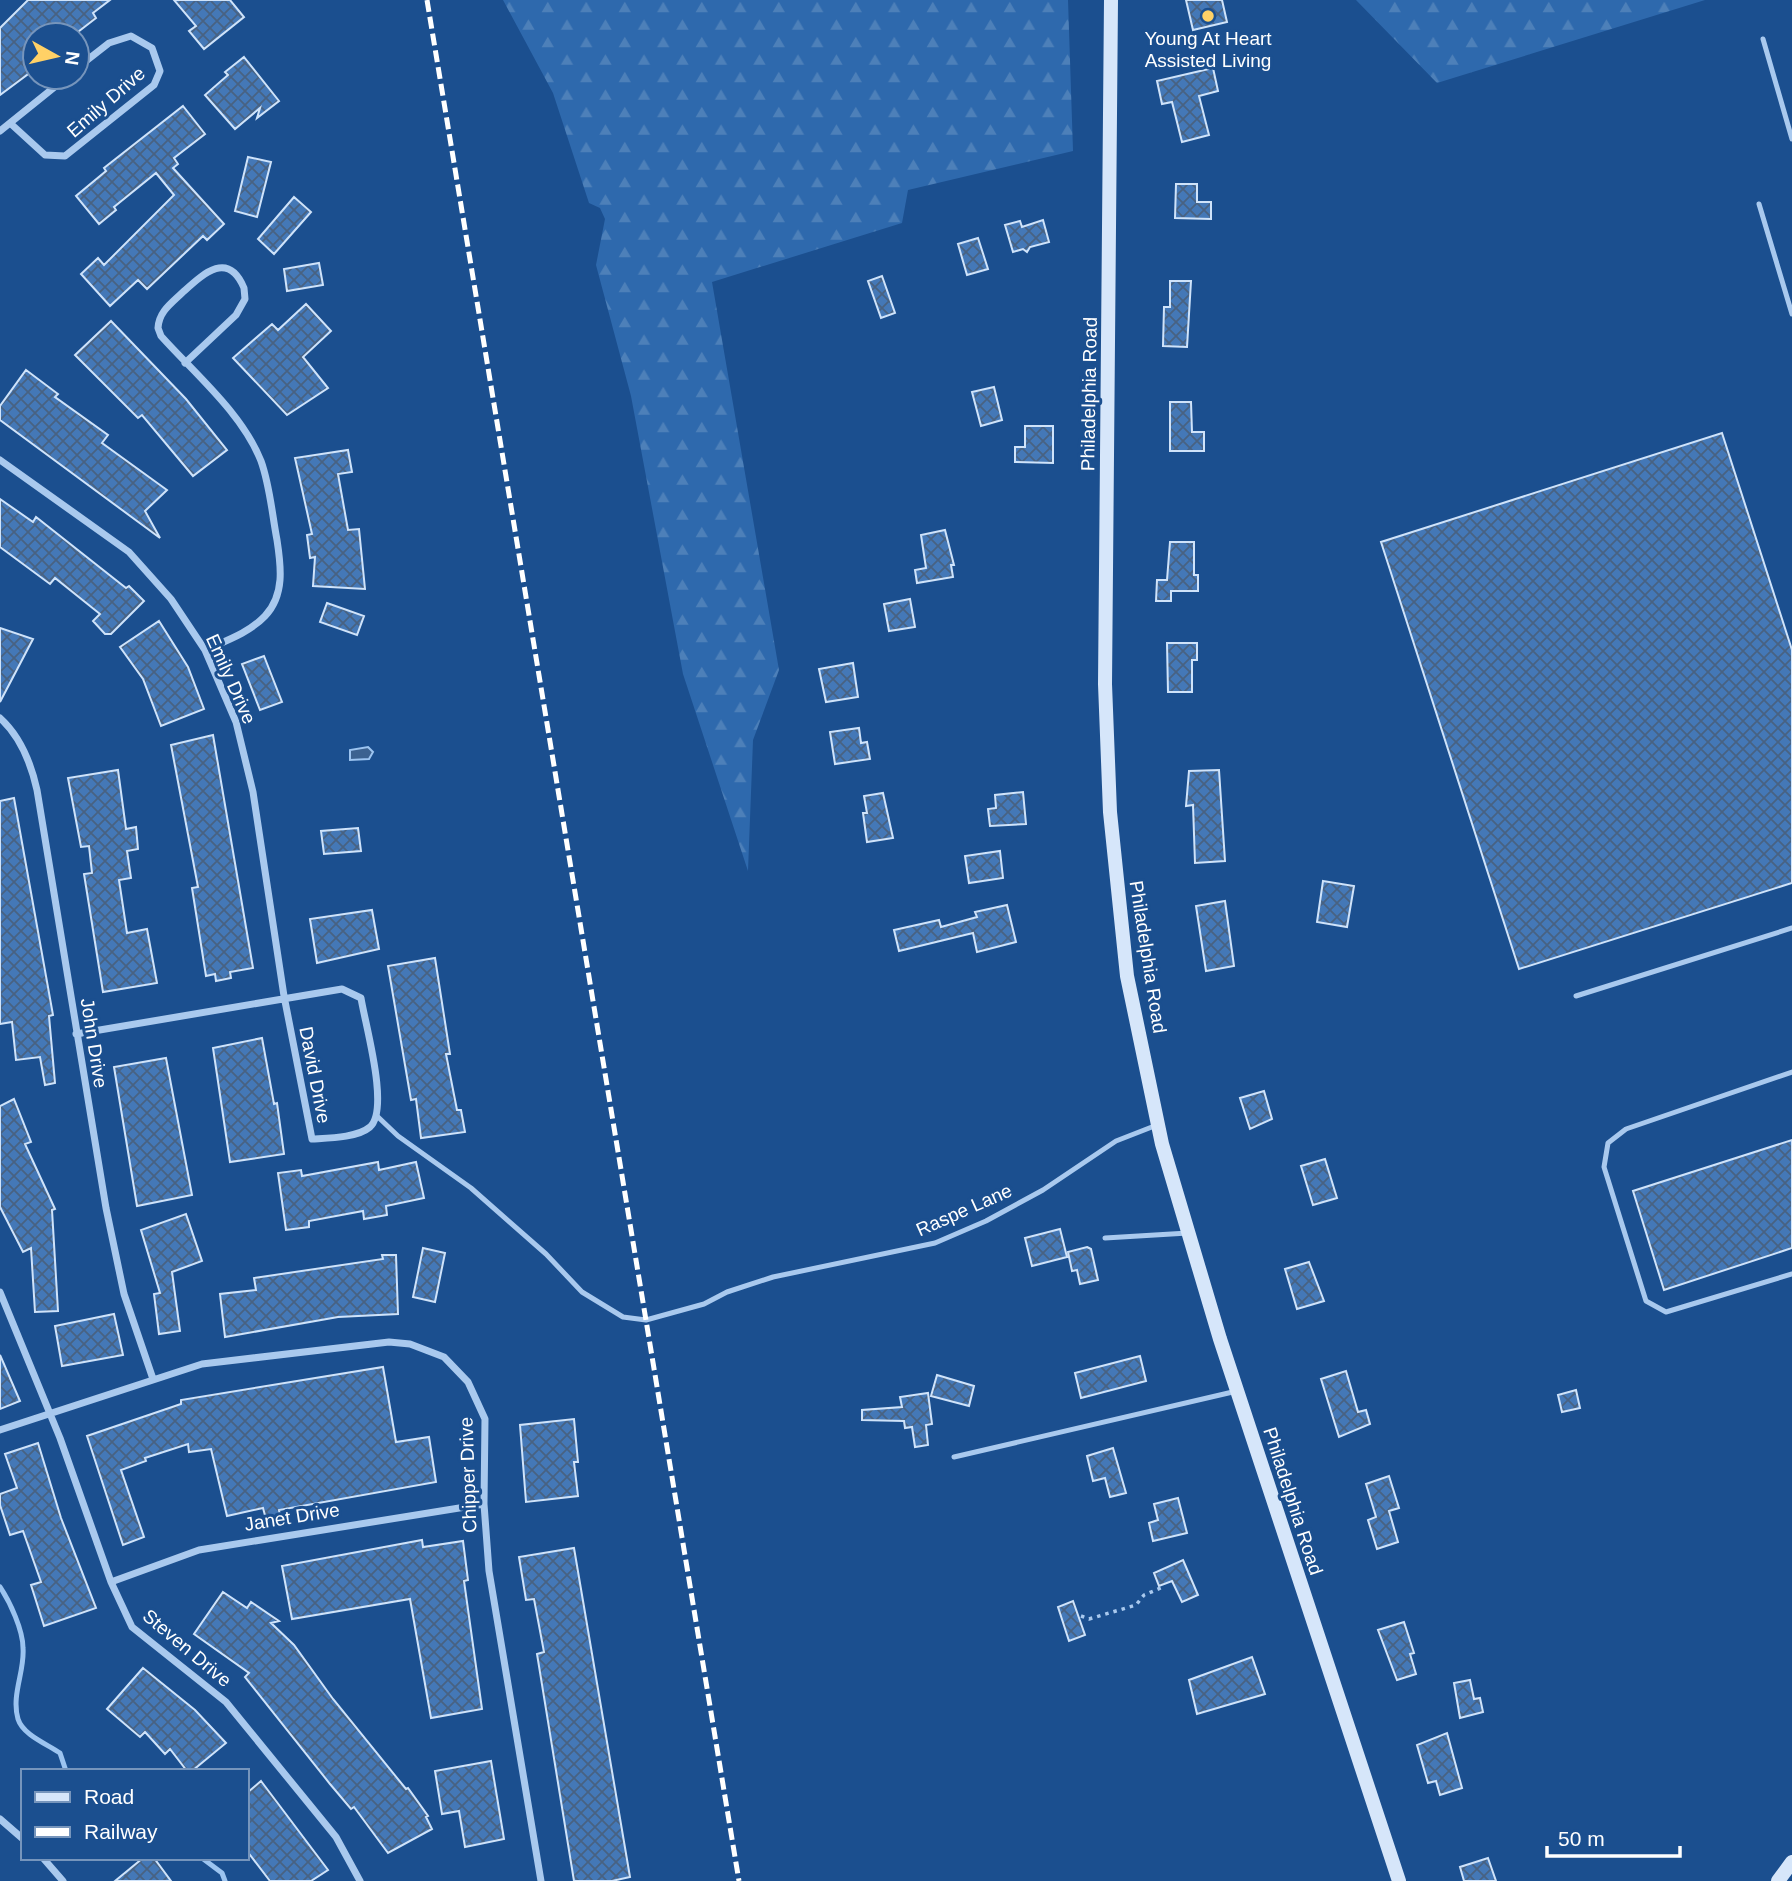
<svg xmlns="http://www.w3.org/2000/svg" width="1792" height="1881" font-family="Arial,sans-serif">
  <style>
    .forest { fill: url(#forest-firs) }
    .water { fill: #3c6290; stroke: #9cc4f0; stroke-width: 2 }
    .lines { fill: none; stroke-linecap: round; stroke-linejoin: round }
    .stream { stroke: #9cc4f0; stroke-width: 5 }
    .building { fill: url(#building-cross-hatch); stroke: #cfe3fa; stroke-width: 2 }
    .path { stroke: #a9c9ee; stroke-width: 3.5; stroke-dasharray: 3.5 5; stroke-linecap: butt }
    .lane { stroke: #a9c9ee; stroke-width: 5 }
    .street { stroke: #a9c9ee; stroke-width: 7 }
    .secondary { stroke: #d6e6fa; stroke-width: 14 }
    .rail { stroke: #fff; stroke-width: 5; stroke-dasharray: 12 5; stroke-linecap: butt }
    .poi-dot { fill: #ffd166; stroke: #1b4f8f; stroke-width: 2.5 }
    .labels { text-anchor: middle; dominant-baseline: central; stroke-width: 6; stroke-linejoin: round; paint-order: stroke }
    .poi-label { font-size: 19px; fill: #fff; stroke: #1b4f8f }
    .street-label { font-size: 19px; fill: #fff; stroke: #1b4f8f }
  </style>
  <defs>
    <pattern id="forest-firs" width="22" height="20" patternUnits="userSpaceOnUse" patternTransform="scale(1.75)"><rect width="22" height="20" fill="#2e69ad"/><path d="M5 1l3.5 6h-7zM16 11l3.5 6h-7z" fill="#4d80b9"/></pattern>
    <pattern id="building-cross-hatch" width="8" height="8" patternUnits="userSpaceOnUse" patternTransform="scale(1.75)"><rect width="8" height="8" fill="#4478b7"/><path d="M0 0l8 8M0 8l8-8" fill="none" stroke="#486282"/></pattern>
  </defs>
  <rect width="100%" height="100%" fill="#1b4f8f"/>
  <path class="forest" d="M503 0H1068L1073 151 908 190 902 223 712 282 779 670 753 740 748 871 683 674 631 396 596 265 605 219 600 208 589 203 553 93Z
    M1356 0H1705L1437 83Z"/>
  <path class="water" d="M368 747 373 752 369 759 350 760V750Z"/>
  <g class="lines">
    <path class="stream" d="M0 1587C10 1602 23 1630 23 1648 25 1671 11 1695 18 1719 23 1735 47 1744 60 1753L66 1771
      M202 1858 222 1873 225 1881"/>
  </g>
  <path class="building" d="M28 0H110L93 13 96 18 74 35H35V69L0 95V28Z
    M174 0H230L244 17 204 49 189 31 196 26Z
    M1186 0H1222L1227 22 1193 30Z
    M244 57 279 101 257 118 260 108 235 129 205 95 228 75 225 72Z
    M1213 68 1218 91 1199 96 1209 135 1182 142 1172 102 1162 104 1157 81Z
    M183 106 205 134 174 158 178 164 173 168 224 224 207 240 203 236 147 289 138 280 110 306 81 274 98 258 104 265 174 195 156 173 114 207 116 210 99 224 76 196 106 171 104 168Z
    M248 157 271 162 257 217 235 211Z
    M1176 184H1197V202H1211V219L1175 218Z
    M294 197 311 212 274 254 258 239Z
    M1043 220 1049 242 1030 247 1027 252 1023 249 1013 252 1005 225 1020 221 1022 227Z
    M978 238 988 269 967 275 958 244Z
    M319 263 323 285 287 291 284 269Z
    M882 276 895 313 881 318 868 281Z
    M1170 281H1191L1187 347 1163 346 1164 307H1170Z
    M306 304 331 331 303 357 328 388 287 415 233 358 272 324 278 330Z
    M111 321 186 399 227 450 193 476 142 415 138 418 75 355Z
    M26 370 58 394 55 397 108 435 102 443 167 490 145 511 160 538 0 420V406Z
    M994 387 1002 420 981 426 972 392Z
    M1170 402H1191L1192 432H1204V451H1170Z
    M1025 426H1053V463L1015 462V447H1025Z
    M1722 433 1792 650V883L1519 969 1381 542Z
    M348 450 352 472 338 474 348 530 359 529 365 589 313 586 315 557 310 558 307 535 312 534 295 458Z
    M0 499 33 522 36 517 126 588 129 586 144 601 111 634H105L93 621 100 614 55 578 50 584 0 547Z
    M945 530 954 565H951L953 577 917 583 915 570 926 568 921 535Z
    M1170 542H1194V575H1198V591H1171V601H1156L1157 580H1167Z
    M910 599 915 627 889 631 884 604Z
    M327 603 364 616 357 635 320 622Z
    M159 621 188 667 204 709 161 726 143 679 120 647Z
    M0 628 33 639 0 702Z
    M1167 643H1197V660H1192V692H1168Z
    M264 656 282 702 260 710 242 664Z
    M853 663 858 697 826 702 819 669Z
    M859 728 861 743 867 742 870 759 835 764 830 732Z
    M213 735 253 968 230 972 231 978 216 981 215 974 206 976 192 888 198 887 171 745Z
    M118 770 126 829 136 827 138 849 127 851 131 878 119 880 127 933 147 929 157 983 103 992 84 874 92 873 89 846 81 847 68 778Z
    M1219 770 1225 861 1195 863 1193 805 1186 806 1189 771Z
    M1023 792 1026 824 990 826 988 809 996 808 995 795Z
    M883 793 893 838 867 842 863 813H867L864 796Z
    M14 798 53 1015 49 1016 55 1083 45 1085 40 1057 16 1060 12 1022 0 1024V801Z
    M358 828 361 851 324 854 321 831Z
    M1000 851 1003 878 969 883 965 856Z
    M1323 881 1354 886 1347 927 1317 922Z
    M1225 901 1234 966 1206 971 1196 906Z
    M1007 905 1016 942 977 952 973 933 899 951 894 930 939 920 941 927 977 917 975 912Z
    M372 910 379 949 317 963 310 919Z
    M435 958 450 1054H446L457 1110H461L465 1132 421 1138 416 1099 411 1100 388 966Z
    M262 1038 274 1104 277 1103 284 1154 230 1162 213 1048Z
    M166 1058 192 1195 137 1206 114 1067Z
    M1264 1091 1272 1119 1250 1129 1240 1098Z
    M14 1099 31 1142 25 1144 55 1209 52 1210 58 1311 35 1312 31 1248 23 1252 0 1207V1106Z
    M1792 1140V1248L1664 1290 1633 1191Z
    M1325 1159 1337 1198 1313 1205 1301 1166Z
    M378 1162 379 1170 416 1162 424 1198 386 1206 387 1215 364 1219 363 1211 309 1221V1227L286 1230 278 1173 301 1170 302 1176Z
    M186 1214 202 1261 172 1272 180 1331 159 1334 154 1294 160 1293 141 1230Z
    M1060 1229 1067 1257 1032 1266 1025 1238Z
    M1087 1247 1091 1249 1098 1280 1080 1284 1077 1270 1072 1271 1068 1252Z
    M423 1248 445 1253 435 1302 413 1297Z
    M382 1255H396L398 1314 338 1317 225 1337 220 1294 256 1290 254 1278 383 1259Z
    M1309 1262 1324 1301 1297 1309 1285 1269Z
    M114 1314 123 1355 62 1366 55 1326Z
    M0 1355 20 1401 0 1409Z
    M1140 1356 1146 1381 1081 1398 1075 1373Z
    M383 1367 396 1442 429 1437 436 1482 279 1510 280 1516 266 1519 263 1508 227 1516 211 1449 189 1452 188 1444 145 1458 146 1461 121 1470 144 1537 123 1545 87 1436 181 1404V1400Z
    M1346 1371 1358 1412 1366 1410 1370 1424 1339 1437 1321 1379Z
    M937 1375 974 1386 969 1406 931 1396Z
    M1576 1390 1580 1408 1562 1412 1558 1395Z
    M928 1393 932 1424 926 1425 928 1445 915 1447 912 1427 905 1428 904 1421 862 1420V1410L902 1407 900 1397Z
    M574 1419 578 1462H574L578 1496 526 1502 520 1425Z
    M38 1443 61 1518 96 1608 44 1626 31 1585 41 1582 23 1531 10 1535 0 1505V1494L17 1488 5 1454Z
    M1113 1448 1126 1493 1110 1497 1105 1478 1093 1481 1087 1456Z
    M1389 1476 1399 1508 1389 1511 1398 1542 1377 1549 1368 1520 1376 1517 1366 1484Z
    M1178 1498 1187 1533 1153 1541 1149 1523 1158 1520 1154 1504Z
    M422 1540 423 1547 463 1541 468 1580 464 1581 482 1709 431 1718 410 1599 292 1619 282 1566Z
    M574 1548 630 1877 612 1881H574L537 1654 544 1652 534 1599 526 1600 519 1557Z
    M1183 1560 1198 1595 1182 1602 1172 1581 1159 1586 1154 1573Z
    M223 1592 247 1608 251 1602 279 1621 271 1623 294 1645 333 1699 406 1789 408 1788 428 1816 426 1817 432 1829 388 1853 354 1807 351 1809 330 1784 245 1677 249 1673 194 1634Z
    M1073 1601 1085 1635 1069 1641 1058 1607Z
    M1404 1622 1414 1653 1410 1654 1416 1674 1397 1680 1378 1630Z
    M1252 1657 1265 1694 1197 1714 1189 1680Z
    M143 1668 195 1710 226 1743 192 1771H187L170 1749 165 1754 145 1732 140 1737 107 1709Z
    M1470 1680 1474 1699 1480 1698 1483 1712 1460 1718 1454 1683Z
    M1447 1733 1462 1788 1440 1795 1436 1781 1428 1783 1417 1745Z
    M491 1761 504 1839 465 1847 459 1811 442 1814 435 1771Z
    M261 1781 328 1870 311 1881H270L247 1851V1793Z
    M143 1858H154L171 1881H115Z
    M1488 1858 1496 1881H1464L1460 1867Z"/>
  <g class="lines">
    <path class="path" d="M1081 1616 1089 1619 1136 1605 1144 1595 1163 1587"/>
    <path class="lane" d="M1763 39 1792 139
      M1759 204 1792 314
      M1576 996 1792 928
      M1792 1072 1626 1129 1608 1143 1604 1167 1646 1301 1666 1312 1792 1274
      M377 1116 398 1136 471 1188 546 1254 582 1292 623 1317 646 1320 704 1304 727 1292 773 1277 935 1243 986 1221 1043 1190 1116 1141 1157 1125
      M1105 1238 1188 1233
      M954 1457 1237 1391"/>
    <path class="street" d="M10 123 45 155 65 156 154 85 160 71 152 48 131 36 109 43 77 68
      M0 131 67 77
      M185 363 236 315 245 299 244 288C228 250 203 274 183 292 172 303 159 311 158 328L161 336C195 374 242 413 261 461 270 486 272 514 277 540 281 566 285 595 265 616 249 633 225 641 205 650
      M0 460 129 552 171 599 205 650 236 722 253 792 284 996 312 1139C328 1138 357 1138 370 1127 390 1109 365 1024 361 998L342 989 76 1034
      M0 718C21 737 31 763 37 790L106 1208 124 1294 153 1379
      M0 1292 60 1438 111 1582 132 1627 226 1702 336 1837 360 1881
      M0 1430 202 1364 389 1342 410 1344 444 1357 468 1382 485 1419 484 1504 489 1571 541 1881
      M111 1582 199 1550 484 1504
      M0 1819 23 1839
      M43 1858 63 1881"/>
    <path class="secondary" d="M1111 0 1105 684 1110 812 1127 976 1162 1144 1220 1339 1399 1881
      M1778 1881 1792 1862"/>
    <path class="rail" d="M427 0 739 1881"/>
  </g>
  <circle class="poi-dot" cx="1208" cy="16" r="7"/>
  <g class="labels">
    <g class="poi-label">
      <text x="1208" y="38">Young At Heart<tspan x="1208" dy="22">Assisted Living</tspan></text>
    </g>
    <g class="street-label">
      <text transform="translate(106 102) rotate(-41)">Emily Drive</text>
      <text transform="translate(1089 394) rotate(-89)">Philadelphia Road</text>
      <text transform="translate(231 679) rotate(66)">Emily Drive</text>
      <text transform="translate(1148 957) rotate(81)">Philadelphia Road</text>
      <text transform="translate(94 1043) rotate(81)">John Drive</text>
      <text transform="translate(315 1075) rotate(79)">David Drive</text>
      <text transform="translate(964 1210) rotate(-24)">Raspe Lane</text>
      <text transform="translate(468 1475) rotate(-92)">Chipper Drive</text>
      <text transform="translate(1293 1501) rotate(72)">Philadelphia Road</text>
      <text transform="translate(292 1517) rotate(-9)">Janet Drive</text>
      <text transform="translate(187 1648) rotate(40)">Steven Drive</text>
    </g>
  </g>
  <rect x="21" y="1769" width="228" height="91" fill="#1b4f8f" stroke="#7695bc" stroke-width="2"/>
  <rect x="35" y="1792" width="35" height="10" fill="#d6e6fa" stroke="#7695bc" stroke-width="2"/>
  <text x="84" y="1804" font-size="21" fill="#ffffff">Road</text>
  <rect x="35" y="1827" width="35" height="10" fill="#ffffff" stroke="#7695bc" stroke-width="2"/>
  <text x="84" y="1839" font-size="21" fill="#ffffff">Railway</text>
  <g transform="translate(56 56) rotate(98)"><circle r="33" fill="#1b4f8f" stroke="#7695bc" stroke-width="2"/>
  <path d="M0-5L12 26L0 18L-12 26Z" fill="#ffd166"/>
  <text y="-10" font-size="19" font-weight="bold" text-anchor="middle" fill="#ffffff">N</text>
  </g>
  <path d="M1547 1846v10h133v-10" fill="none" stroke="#ffffff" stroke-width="3.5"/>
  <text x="1558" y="1846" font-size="21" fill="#ffffff" stroke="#1b4f8f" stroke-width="5" paint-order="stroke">50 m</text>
</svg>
